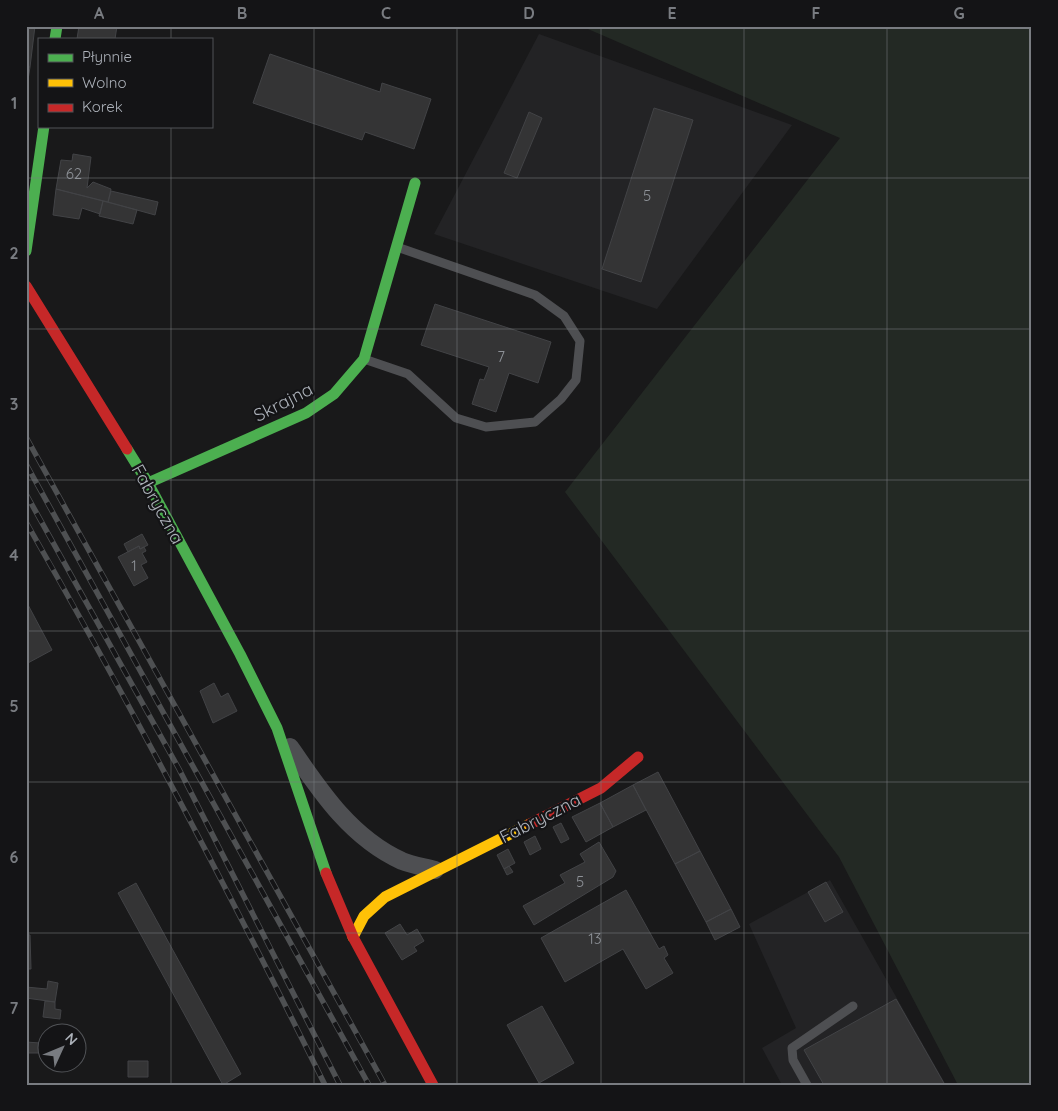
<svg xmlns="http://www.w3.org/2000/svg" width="1058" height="1111" font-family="Quicksand,sans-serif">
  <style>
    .built { fill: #232325 }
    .green { fill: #232924 }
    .building { fill: #343435; stroke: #424346 }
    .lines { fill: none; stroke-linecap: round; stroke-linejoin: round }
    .lane { stroke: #4e4f52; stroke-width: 9 }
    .street { stroke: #4e4f52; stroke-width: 18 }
    .fast { stroke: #4caf50; stroke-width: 11 }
    .slow { stroke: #ffc107; stroke-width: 11 }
    .jam { stroke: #c62828; stroke-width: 11 }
    .rail-casing { stroke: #4e5052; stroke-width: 5.5 }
    .rail { stroke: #141416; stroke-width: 4; stroke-dasharray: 11; stroke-linecap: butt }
    .grid { fill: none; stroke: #797c81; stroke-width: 1; stroke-opacity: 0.55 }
    .labels { text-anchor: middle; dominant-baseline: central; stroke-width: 4.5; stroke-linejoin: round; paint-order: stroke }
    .number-label { font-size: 15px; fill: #8e9298 }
    .street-label { font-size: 18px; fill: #acb1b9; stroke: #141416 }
    .neatline { fill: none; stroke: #797c81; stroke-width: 2 }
    .grid-label { font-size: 16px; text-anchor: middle; font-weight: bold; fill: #797c81 }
  </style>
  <rect width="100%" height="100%" fill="#19191a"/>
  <path class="built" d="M539 34 792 125 657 309 434 234Z
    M830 880 946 1085H782L762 1048 796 1028 749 924Z"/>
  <path class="green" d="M581 26H1032V1085H958L839 857 565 492 840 138Z"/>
  <path class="building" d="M26 26H35L30 67H26Z
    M79 26H117L115 39H77Z
    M270 54 380 92 382 83 431 99 414 149 365 132 362 140 253 103Z
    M26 67H30L26 93Z
    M654 108 693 120 641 282 602 269Z
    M529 112 542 118 517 178 504 173Z
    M73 154 91 157 87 188 93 182 111 189 108 202 56 189 61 160 72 161Z
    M56 189 103 201 100 214 82 208 79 219 53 215Z
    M111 191 158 202 155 215 108 202Z
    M103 201 137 210 133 224 99 216Z
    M435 304 551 342 538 383 509 373 496 412 472 404 480 379 484 380 489 367 421 345Z
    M142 534 148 545 140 549 139 546 128 552 124 544Z
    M139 546 140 549 144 547 146 551 142 553 147 562 141 565 148 578 134 586 118 557Z
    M26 601 52 650 26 664Z
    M214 683 221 697 228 693 237 711 213 723 200 691Z
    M658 772 700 851 675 864 633 785Z
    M633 785 646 810 613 827 600 803Z
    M600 803 613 827 586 842 572 817Z
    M561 823 569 839 561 843 553 827Z
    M535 836 541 849 530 855 524 842Z
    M599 842 616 871 613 877 534 925 523 906 565 883 560 875 585 862 580 854Z
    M508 849 515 863 504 869 497 855Z
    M700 851 731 909 706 922 675 864Z
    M509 866 513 872 507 875 504 869Z
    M826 882 843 912 825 922 808 892Z
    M136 883 241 1074 223 1085 118 893Z
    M626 890 659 949 664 946 668 955 664 958 673 973 646 989 623 949 565 982 541 938Z
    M731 909 740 927 715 940 706 922Z
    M400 924 407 935 417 929 424 941 414 947 417 951 402 960 385 933Z
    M26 934 30 935 31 969H26Z
    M48 981 58 983 55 1002 26 998V987L47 989Z
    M896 999 945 1085H824L804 1050Z
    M45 1001 55 1002V1009L61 1010 60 1019 43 1017Z
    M542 1006 574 1063 539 1083 507 1025Z
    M26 1042 40 1043V1053H26Z
    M128 1061H148V1077H128Z"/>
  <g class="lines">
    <path class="lane" d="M364 359 408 374 456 418 486 427 535 422 561 399 576 380 580 341 564 316 535 295 397 247
      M807 1085 793 1060 792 1048 853 1006"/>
    <path class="street" d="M290 747C320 791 351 838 402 861 412 865 424 867 435 870"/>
    <path class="fast" d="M55 39 57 26
      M26 251 44 126
      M127 449 148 483 240 654 277 728 326 873
      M148 483 306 413 334 394 364 359 415 183"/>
    <path class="slow" d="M353 937 364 916 385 897 530 824"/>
    <path class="jam" d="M26 286 127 449
      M530 824 601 788 638 757
      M326 873 353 937 433 1085"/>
    <g class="rail-casing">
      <path id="rail" d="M26 437 385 1085
        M26 464 369 1085
        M26 494 179 769 340 1085
        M26 522C132 707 231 895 325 1085"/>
    </g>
    <use href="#rail" class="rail"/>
  </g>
  <path class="grid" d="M171 26V39M314 26V1085M457 26V1085M601 26V1085M744 26V1085M887 26V1085M171 126V1085M26 178H1032M26 329H1032M26 480H1032M26 631H1032M26 782H1032M26 933H1032"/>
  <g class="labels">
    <g class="number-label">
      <text x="74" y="173">62</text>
      <text x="647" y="195">5</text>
      <text x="501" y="356">7</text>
      <text x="134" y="565">1</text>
      <text x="580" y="881">5</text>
      <text x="595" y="938">13</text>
    </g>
    <g class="street-label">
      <text transform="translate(283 402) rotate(-27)">Skrajna</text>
      <text transform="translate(158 504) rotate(61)">Fabryczna</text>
      <text transform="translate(540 818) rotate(-27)">Fabryczna</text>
    </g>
  </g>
  <rect width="1058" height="1111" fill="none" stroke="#141416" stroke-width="55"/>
  <rect x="38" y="38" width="175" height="90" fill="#141416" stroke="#515357"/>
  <rect x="48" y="54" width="25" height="8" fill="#4caf50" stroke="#515357"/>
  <text x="82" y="62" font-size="15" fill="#acb1b9">Płynnie</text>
  <rect x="48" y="79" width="25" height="8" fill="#ffc107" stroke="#515357"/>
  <text x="82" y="88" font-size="15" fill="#acb1b9">Wolno</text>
  <rect x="48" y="104" width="25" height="8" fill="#c62828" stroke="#515357"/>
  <text x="82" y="112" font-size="15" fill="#acb1b9">Korek</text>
  <g transform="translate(62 1048) rotate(46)"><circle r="24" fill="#141416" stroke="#515357"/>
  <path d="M0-4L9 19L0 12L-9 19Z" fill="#797c81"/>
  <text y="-8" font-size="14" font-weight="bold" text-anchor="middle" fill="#acb1b9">N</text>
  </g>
  <rect x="28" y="28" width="1002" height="1056" class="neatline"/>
  <g class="grid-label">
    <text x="99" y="19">A</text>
    <text x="242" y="19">B</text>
    <text x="386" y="19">C</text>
    <text x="529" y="19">D</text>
    <text x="672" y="19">E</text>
    <text x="816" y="19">F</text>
    <text x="959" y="19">G</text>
    <text x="14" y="109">1</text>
    <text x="14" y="259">2</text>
    <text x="14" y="410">3</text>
    <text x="14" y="561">4</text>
    <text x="14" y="712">5</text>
    <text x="14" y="863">6</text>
    <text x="14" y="1014">7</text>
  </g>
</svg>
